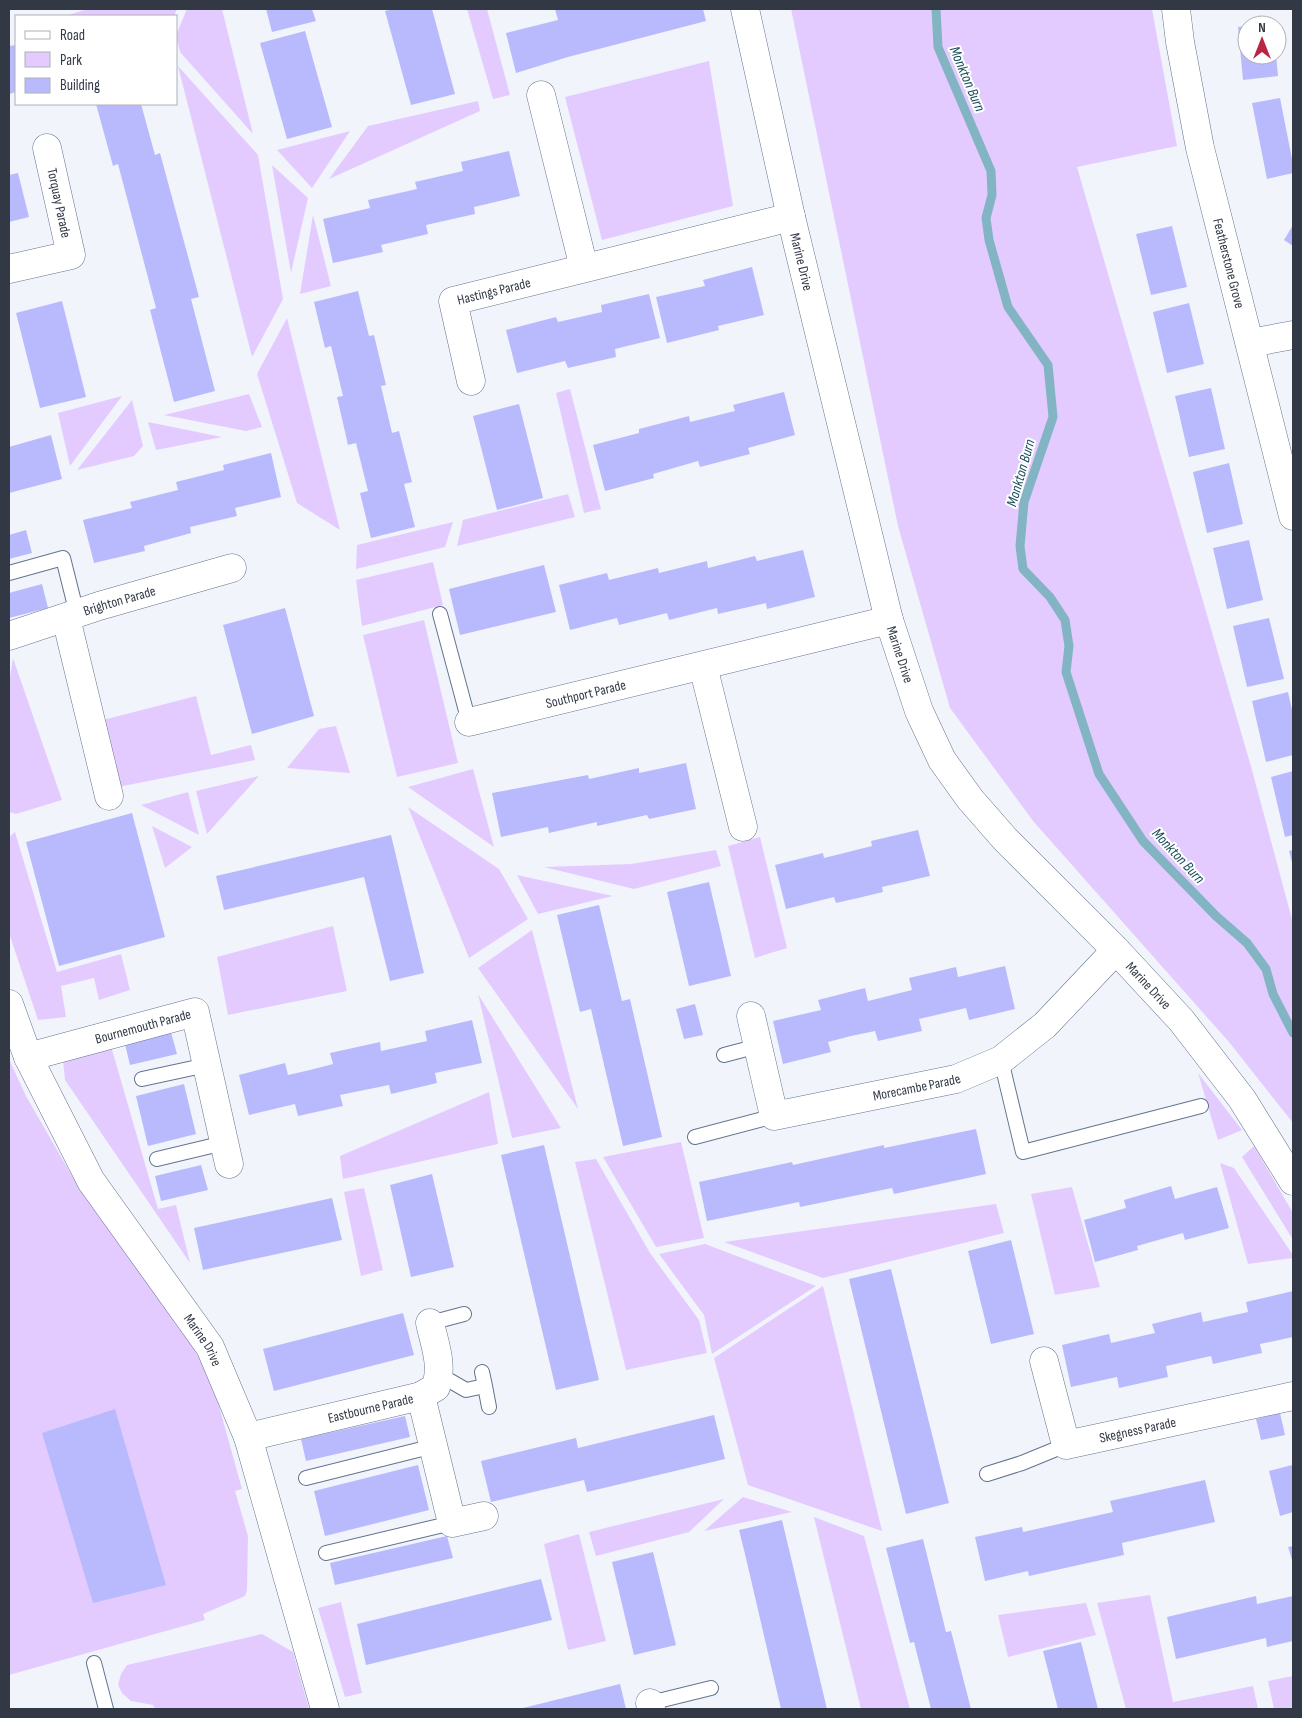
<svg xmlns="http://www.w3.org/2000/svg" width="1302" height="1718" font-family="'Sofia Sans Condensed',sans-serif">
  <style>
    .green { fill: #e4cbff }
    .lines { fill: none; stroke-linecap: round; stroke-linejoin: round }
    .stream { stroke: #83b4c3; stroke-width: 9 }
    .building { fill: #b9bafd }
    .lane-casing { stroke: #64748e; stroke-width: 16 }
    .street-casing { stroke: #64748e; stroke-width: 29 }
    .lane { stroke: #fff; stroke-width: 14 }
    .street { stroke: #fff; stroke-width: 28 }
    .labels { text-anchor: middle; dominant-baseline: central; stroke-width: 4; stroke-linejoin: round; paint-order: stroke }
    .street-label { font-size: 14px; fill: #323945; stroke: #fff }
    .water-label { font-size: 15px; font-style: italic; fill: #184f5b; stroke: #fff }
  </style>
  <rect width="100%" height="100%" fill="#f1f5fb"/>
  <path class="green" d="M88 9H177L174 16H74L68 15Z
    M187 9H222L253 134 180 52 176 35Z
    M467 9H487L510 95 493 99Z
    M791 9H1152L1177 146 1077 167 1252 770 1293 923V1123L1229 1042 1033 821 950 708 898 526Z
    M709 61 733 206 602 240 565 97Z
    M178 66 258 155 283 299 252 357Z
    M478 101 480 111 329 179 368 126Z
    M350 131 312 188 277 150Z
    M272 165 308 198 291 273Z
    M313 215 331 286 300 294Z
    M287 318 340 530 297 503 257 374Z
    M570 389 601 509 584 513 556 393Z
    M249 394 262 427 246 431 164 415Z
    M122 396 70 466 58 413Z
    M132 400 143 446 134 456 77 470Z
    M148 422 222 437 156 450Z
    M568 494 575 517 457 546 463 520Z
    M453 522 445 547 356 569 357 545Z
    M433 562 443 605 362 626 356 580Z
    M424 620 458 763 397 777 363 635Z
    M13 658 62 800 16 814 9 812V683Z
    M196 696 211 755 251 745 255 760 118 787 103 720Z
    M336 726 350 773 287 768 319 729Z
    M473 769 494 847 408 787Z
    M259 776 207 834 196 791Z
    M188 792 199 835 141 805Z
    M408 807 499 869 528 919 469 958Z
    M152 826 192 847 165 868Z
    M15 832 57 972 121 954 130 990 99 1000 94 978 61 986 66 1017 38 1020 9 933V837Z
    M760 837 787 948 755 958 728 846Z
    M716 850 721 866 634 889 544 867 631 864Z
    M517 875 613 896 538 914Z
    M333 926 347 991 228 1015 217 957Z
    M532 930 578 1109 478 968Z
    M478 994 561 1128 512 1138Z
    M111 1046 158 1209 176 1205 190 1263 65 1080 63 1060Z
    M9 1059 26 1096 72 1176 181 1327 202 1363 208 1375 219 1406 242 1489 235 1491 248 1536 247 1590 245 1596 203 1614 205 1620 9 1675Z
    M1198 1073 1242 1130 1218 1140Z
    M489 1092 498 1144 343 1179 340 1156Z
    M681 1142 704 1238 656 1247 603 1157Z
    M1254 1146 1293 1213V1240L1242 1157Z
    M596 1159 650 1253 699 1320 707 1353 626 1370 575 1162Z
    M1220 1163 1234 1168 1293 1255V1258L1248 1264Z
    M1072 1187 1100 1287 1055 1295 1031 1194Z
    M364 1188 383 1270 361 1276 344 1192Z
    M996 1204 1004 1233 823 1278 724 1242Z
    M705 1244 816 1286 712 1354 704 1315 659 1254Z
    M823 1286 882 1531 748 1485 714 1358Z
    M743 1497 792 1512 704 1531Z
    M724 1499 689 1532 596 1556 589 1532Z
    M814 1517 864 1536 910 1709H861Z
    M579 1534 606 1641 568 1650 544 1544Z
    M1150 1595 1173 1702 1253 1686 1258 1709H1126L1097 1603Z
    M341 1602 362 1693 345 1697 318 1608Z
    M1086 1603 1096 1635 1008 1657 998 1615Z
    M262 1634 293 1652 309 1709H155L153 1705 131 1701 122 1693 118 1685 121 1674 127 1665Z
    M1293 1676V1709H1274L1268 1681Z"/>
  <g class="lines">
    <path class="stream" d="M936 9 938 47 991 171 992 195 986 218 989 240 1008 307 1048 365 1053 417 1024 502 1020 546 1023 569 1050 597 1065 620 1069 646 1066 672 1099 774 1143 841 1216 916 1247 943 1266 969 1273 994 1293 1033"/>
  </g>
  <path class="building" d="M266 9H312L316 21 272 32Z
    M393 9H432L455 94 411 105 385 11Z
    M555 9H703L706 21 568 57 516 73 506 33 558 20Z
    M1247 26V55H1276L1278 76 1243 80 1238 27Z
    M305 31 332 127 287 139 260 43Z
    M16 45V92L9 94V46Z
    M1280 98 1293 164V173L1267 179 1252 103Z
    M96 104H141L155 155 160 153 199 297 191 299 215 391 174 402 150 310 156 308 118 164 113 166Z
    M509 151 520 196 474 207 475 214 426 225 428 234 381 245 383 252 333 263 323 219 370 208 368 200 417 189 415 182 463 171 461 162Z
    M18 173 29 217 9 222V175Z
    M1293 225V246L1284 240Z
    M1172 226 1187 287 1151 295 1136 234Z
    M752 267 764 315 718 326 719 330 667 343 656 297 705 286 703 280Z
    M358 291 369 336 374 335 386 385 381 386 392 433 399 431 412 482 404 484 415 527 371 538 360 493 368 491 356 443 348 445 337 397 343 396 331 346 325 348 314 302Z
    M649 294 660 338 615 349 616 357 568 368 565 361 517 373 506 330 556 317 558 322 602 312 601 305Z
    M62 301 86 397 40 408 16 313Z
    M1189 303 1204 364 1167 373 1153 312Z
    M1211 388 1225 449 1189 457 1175 396Z
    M784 392 795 435 748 448 750 454 700 467 698 461 653 474 654 478 605 491 593 445 639 433V429L689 416 690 422 735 411 733 405Z
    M519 404 543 498 497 510 473 416Z
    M51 435 62 479 9 493V447Z
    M271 453 281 497 235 508 237 516 190 527 191 533 144 546 145 551 94 563 83 520 132 508 130 502 178 490 176 482 224 470 223 465Z
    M1229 463 1243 524 1207 533 1193 472Z
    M26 530 32 553 9 559V535Z
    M1249 540 1263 600 1227 609 1213 548Z
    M803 550 815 597 767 609 766 603 718 614 717 608 669 620 667 613 619 625 617 618 570 630 559 585 607 573 609 580 658 568 659 573 707 561 708 568 755 556 757 561Z
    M544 565 556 612 460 635 449 589Z
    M42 584 48 608 9 618V593Z
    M285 608 314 716 252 734 223 625Z
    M1269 618 1284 679 1247 687 1233 626Z
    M1288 692 1293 714V755L1266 762 1252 701Z
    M686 763 696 809 649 819 647 815 597 826V822L549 833 548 827 501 837 492 793 588 775 589 779 639 768V773Z
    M1293 771V835L1285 837 1271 777Z
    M132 813 165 937 59 966 26 842Z
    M918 830 930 876 882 887 883 892 858 898 836 903 834 897 786 909 775 865 823 853 824 858 872 846 871 841Z
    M391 835 424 973 390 981 364 877 224 910 216 876Z
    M1293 850V866L1289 851Z
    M709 882 731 976 689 986 667 892Z
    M599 905 622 1001 630 999 662 1137 623 1146 591 1009 580 1012 557 915Z
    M1005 966 1015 1009 969 1020 966 1008 919 1019 922 1031 878 1041 875 1031 851 1036 828 1042 831 1052 783 1064 773 1021 821 1010 818 1000 865 988 868 1001 912 990 909 978 956 967 958 977Z
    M695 1004 703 1035 684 1039 676 1009Z
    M472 1020 482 1063 435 1073 437 1083 391 1094 389 1085 340 1095 343 1106 298 1116 295 1104 249 1115 239 1075 285 1063 288 1075 310 1070 333 1064 330 1053 380 1042 381 1051 427 1041 425 1031Z
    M170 1029 177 1054 130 1065 124 1040Z
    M184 1084 196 1134 148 1146 136 1096Z
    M976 1129 986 1174 894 1194 892 1188 800 1207 799 1202 707 1221 699 1182 792 1162 793 1165 884 1145V1148Z
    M544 1145 599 1380 556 1390 501 1155Z
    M201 1165 208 1190 161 1201 155 1176Z
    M432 1174 454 1267 411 1277 390 1185Z
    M1171 1186 1175 1199 1217 1187 1229 1228 1185 1240 1183 1233 1137 1246 1138 1250 1095 1262 1084 1220 1126 1208 1124 1200Z
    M332 1198 342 1240 203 1270 194 1228Z
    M1011 1240 1034 1334 991 1344 968 1251Z
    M891 1269 949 1503 906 1514 849 1279Z
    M1293 1291V1337L1260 1344 1262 1353 1213 1364 1211 1356 1166 1366 1168 1377 1119 1388 1117 1377 1071 1387 1062 1345 1109 1334 1111 1343 1155 1333 1152 1324 1201 1312 1203 1322 1248 1312 1246 1302Z
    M403 1313 414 1355 274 1391 263 1349Z
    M115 1409 166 1585 93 1603 42 1433Z
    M1280 1413 1285 1435 1261 1440 1256 1419Z
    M714 1415 725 1459 587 1492 584 1480 491 1502 481 1461 576 1438 578 1448Z
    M405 1416 410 1437 306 1461 301 1439Z
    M418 1465 429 1510 325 1536 314 1491Z
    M1292 1465 1293 1512 1280 1516 1269 1471Z
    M1205 1480 1215 1522 1122 1543 1124 1555 1029 1576 1028 1571 985 1581 975 1537 1022 1527 1023 1532 1113 1512 1110 1501Z
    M782 1520 821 1684 827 1709H781L745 1554 739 1530Z
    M447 1536 453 1558 335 1585 330 1563Z
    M923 1539 946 1632 951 1631 971 1709H931L914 1642 910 1643 886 1548Z
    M1293 1546V1563L1288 1547Z
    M653 1552 676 1645 634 1655 612 1562Z
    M541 1579 552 1620 366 1665 357 1624Z
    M1256 1596 1257 1604 1293 1596V1641L1267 1647 1266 1638 1176 1659 1167 1617Z
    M1081 1642 1098 1709H1058L1043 1651Z
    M620 1684 626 1709H519L527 1707Z"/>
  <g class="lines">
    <g class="lane-casing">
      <path id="lane" d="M9 573 63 558 77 614
        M440 614 469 722
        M724 1055 758 1046
        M1001 1060 1023 1152 1201 1106
        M142 1079 207 1065
        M695 1137 774 1116
        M157 1159 224 1143
        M430 1323 464 1314
        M482 1372 485 1386
        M440 1375 466 1390 485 1386 489 1407
        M987 1474 1022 1463 1066 1445
        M306 1478 434 1446
        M326 1553 452 1523
        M94 1663 106 1709
        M650 1703 711 1688"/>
    </g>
    <g class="street-casing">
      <g id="street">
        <path id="s1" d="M745 9 791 217 889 620 919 711 942 760 970 799 1005 839 1116 950 1181 1020 1242 1099 1293 1181"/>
        <path id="s2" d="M1176 9 1180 42 1200 148 1293 516"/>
        <path d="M541 95 584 268"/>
        <path d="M9 269 71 255 47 148"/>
        <path d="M1250 343 1293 335"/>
        <path id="s3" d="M471 381 453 301 791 217"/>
        <path d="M66 618 109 796"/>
        <path id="s4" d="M9 636 99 606 232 568"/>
        <path d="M703 666 743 827"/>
        <path id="s5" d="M469 722 889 620"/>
        <path id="s6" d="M9 1004 28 1057 91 1181 210 1347 248 1437 325 1709"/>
        <path id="s7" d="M751 1016 774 1116 956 1079 1001 1060 1045 1025 1116 950"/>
        <path id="s8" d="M28 1057 195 1012 229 1164"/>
        <path id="s9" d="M1044 1361 1066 1445 1293 1396"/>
        <path d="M421 1396 436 1387C443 1364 435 1346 430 1323"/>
        <path id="s10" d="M248 1437 421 1396 452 1523 484 1516"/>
        <path d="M650 1703 651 1709"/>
      </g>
    </g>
    <use href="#lane" class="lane"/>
    <use href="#street" class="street"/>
  </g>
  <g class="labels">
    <g class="street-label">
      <text transform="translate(59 203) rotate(78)">Torquay Parade</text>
      <text stroke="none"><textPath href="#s1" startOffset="259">Marine Drive</textPath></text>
      <text stroke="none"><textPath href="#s2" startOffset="260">Featherstone Grove</textPath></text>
      <text stroke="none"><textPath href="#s3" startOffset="124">Hastings Parade</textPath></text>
      <text stroke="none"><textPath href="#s4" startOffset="116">Brighton Parade</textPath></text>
      <text stroke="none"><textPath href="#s1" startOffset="664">Marine Drive</textPath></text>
      <text stroke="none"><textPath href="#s5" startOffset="120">Southport Parade</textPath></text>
      <text stroke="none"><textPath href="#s1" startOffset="1084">Marine Drive</textPath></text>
      <text stroke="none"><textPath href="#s8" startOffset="119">Bournemouth Parade</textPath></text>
      <text stroke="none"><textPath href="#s7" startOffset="248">Morecambe Parade</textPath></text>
      <text stroke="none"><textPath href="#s6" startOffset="390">Marine Drive</textPath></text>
      <text stroke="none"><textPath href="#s10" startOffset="126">Eastbourne Parade</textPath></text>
      <text stroke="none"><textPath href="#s9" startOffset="160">Skegness Parade</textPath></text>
    </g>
    <g class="water-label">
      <text transform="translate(967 79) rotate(67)">Monkton Burn</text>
      <text transform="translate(1021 473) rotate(-74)">Monkton Burn</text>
      <text transform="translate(1178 856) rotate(47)">Monkton Burn</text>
    </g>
  </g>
  <rect width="1302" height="1718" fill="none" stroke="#323945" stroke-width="20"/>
  <rect x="15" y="15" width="162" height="90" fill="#ffffff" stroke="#adb0b5"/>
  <rect x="25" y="31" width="25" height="8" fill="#ffffff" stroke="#adb0b5"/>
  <text x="60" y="40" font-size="15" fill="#323945">Road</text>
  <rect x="25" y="52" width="25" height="15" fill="#e4cbff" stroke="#adb0b5"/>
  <text x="60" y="65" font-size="15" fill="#323945">Park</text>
  <rect x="25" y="78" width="25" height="15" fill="#b9bafd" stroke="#adb0b5"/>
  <text x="60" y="90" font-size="15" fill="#323945">Building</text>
  <g transform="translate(1262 40)"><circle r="24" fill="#ffffff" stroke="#adb0b5"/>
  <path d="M0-4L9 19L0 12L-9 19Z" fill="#b82642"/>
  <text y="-8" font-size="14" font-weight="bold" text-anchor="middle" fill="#323945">N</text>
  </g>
</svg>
